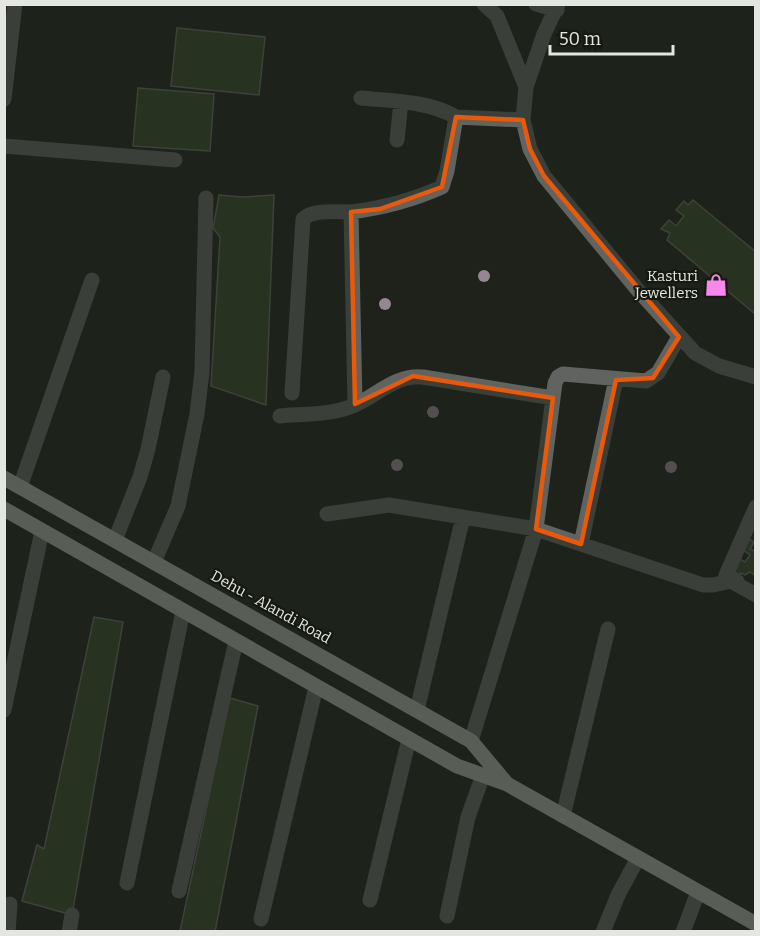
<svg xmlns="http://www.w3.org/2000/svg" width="760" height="936" font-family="Bitter,serif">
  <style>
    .building { fill: #364628; stroke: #62675f; stroke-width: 1.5 }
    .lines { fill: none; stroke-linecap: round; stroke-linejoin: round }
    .minor { stroke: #60635f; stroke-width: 15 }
    .major { stroke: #a1a59d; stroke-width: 15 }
    .tree { fill: #968692 }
    .marked { fill: none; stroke: #e8590c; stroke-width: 4.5; stroke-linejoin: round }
    .labels { text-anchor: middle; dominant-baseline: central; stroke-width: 4.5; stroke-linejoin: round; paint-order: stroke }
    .poi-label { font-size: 15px; fill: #e4e6e1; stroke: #151912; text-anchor: end }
    .street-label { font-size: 15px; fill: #e4e6e1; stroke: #151912 }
  </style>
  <rect width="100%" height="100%" fill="#1e221b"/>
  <path class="building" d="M177 28 265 37 259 95 171 86Z
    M138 88 214 94 210 151 133 146Z
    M219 195 243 197 274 195 266 405 211 386 220 237 213 228Z
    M693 200 756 252 755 314 667 240 670 233 661 229 669 220 676 226 684 216 676 210 684 201 688 205Z
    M749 539 754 542 750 549 756 552V576L750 572 745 575 741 573 738 578 729 572 738 558 745 562 750 555 743 550Z
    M94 617 123 622 72 915 22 901 37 845 44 849Z
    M230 698 258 706 215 932 180 931Z"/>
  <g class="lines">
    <path class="minor" d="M484 4 497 16 526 87
      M536 4 557 10
      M558 4 544 34 526 87 523 120 530 149 544 176 637 289 695 353 719 366 756 377
      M361 98C392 101 429 101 456 117
      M4 99 15 4
      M397 140 401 102
      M4 146 175 160
      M292 393 303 219C313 209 337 212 351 212
      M355 404 351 212C383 208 413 200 442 187L447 171 456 117 523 120
      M280 416C303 414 328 415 350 407 375 398 394 374 423 377L553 398
      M20 487 92 280
      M327 514 389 505 536 529 703 585H713L731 581 756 595
      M115 540 140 477 148 449 163 377
      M581 544 616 379
      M154 562 178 506 197 414 202 372 206 198
      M737 581 726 575 756 507
      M4 710 42 531
      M417 710 463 517
      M471 741 536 529 555 383 558 377 563 374 646 381 658 373 679 337
      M563 816 608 629
      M127 883 183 611
      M179 891 236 641
      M370 900 409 739
      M447 916 468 817 483 775
      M261 919 316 687
      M8 932 10 904
      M69 932 72 915
      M603 932 618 895 638 858
      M683 932 698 892"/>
    <path class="major" d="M4 478 471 741 507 784
      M4 509 457 766 507 784 756 924"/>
  </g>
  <g class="tree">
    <circle cx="484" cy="276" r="6"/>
    <circle cx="385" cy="304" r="6"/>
    <circle cx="433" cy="412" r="6"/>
    <circle cx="397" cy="465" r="6"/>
    <circle cx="671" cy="467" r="6"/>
  </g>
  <path d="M0 0H760V936H0ZM456 117 523 120 530 149 544 176 679 337 653 378 616 380 581 544 536 529 553 398 413 376 355 404 351 212 380 209 442 187Z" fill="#1e221b" fill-opacity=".55" fill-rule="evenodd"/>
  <path class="marked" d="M456 117 523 120 530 149 544 176 679 337 653 378 616 380 581 544 536 529 553 398 413 376 355 404 351 212 380 209 442 187Z"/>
  <defs>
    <g id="shop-bare" transform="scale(1.8)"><path d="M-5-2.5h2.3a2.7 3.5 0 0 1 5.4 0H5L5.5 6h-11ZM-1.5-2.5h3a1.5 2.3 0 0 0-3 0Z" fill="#f888eb" stroke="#151912" stroke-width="2.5" paint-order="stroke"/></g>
  </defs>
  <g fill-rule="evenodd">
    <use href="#shop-bare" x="716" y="285"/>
  </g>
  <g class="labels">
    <g class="poi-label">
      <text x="698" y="276">Kasturi<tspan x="698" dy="17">Jewellers</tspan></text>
    </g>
    <g class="street-label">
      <text transform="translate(271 607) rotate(29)">Dehu - Alandi Road</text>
    </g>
  </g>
  <rect width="760" height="936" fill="none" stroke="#e4e6e1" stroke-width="12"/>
  <path d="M550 45v9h123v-9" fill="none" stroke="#e4e6e1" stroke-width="3"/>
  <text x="559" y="45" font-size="18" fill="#e4e6e1" stroke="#151912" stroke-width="4.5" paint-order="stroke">50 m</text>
</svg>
